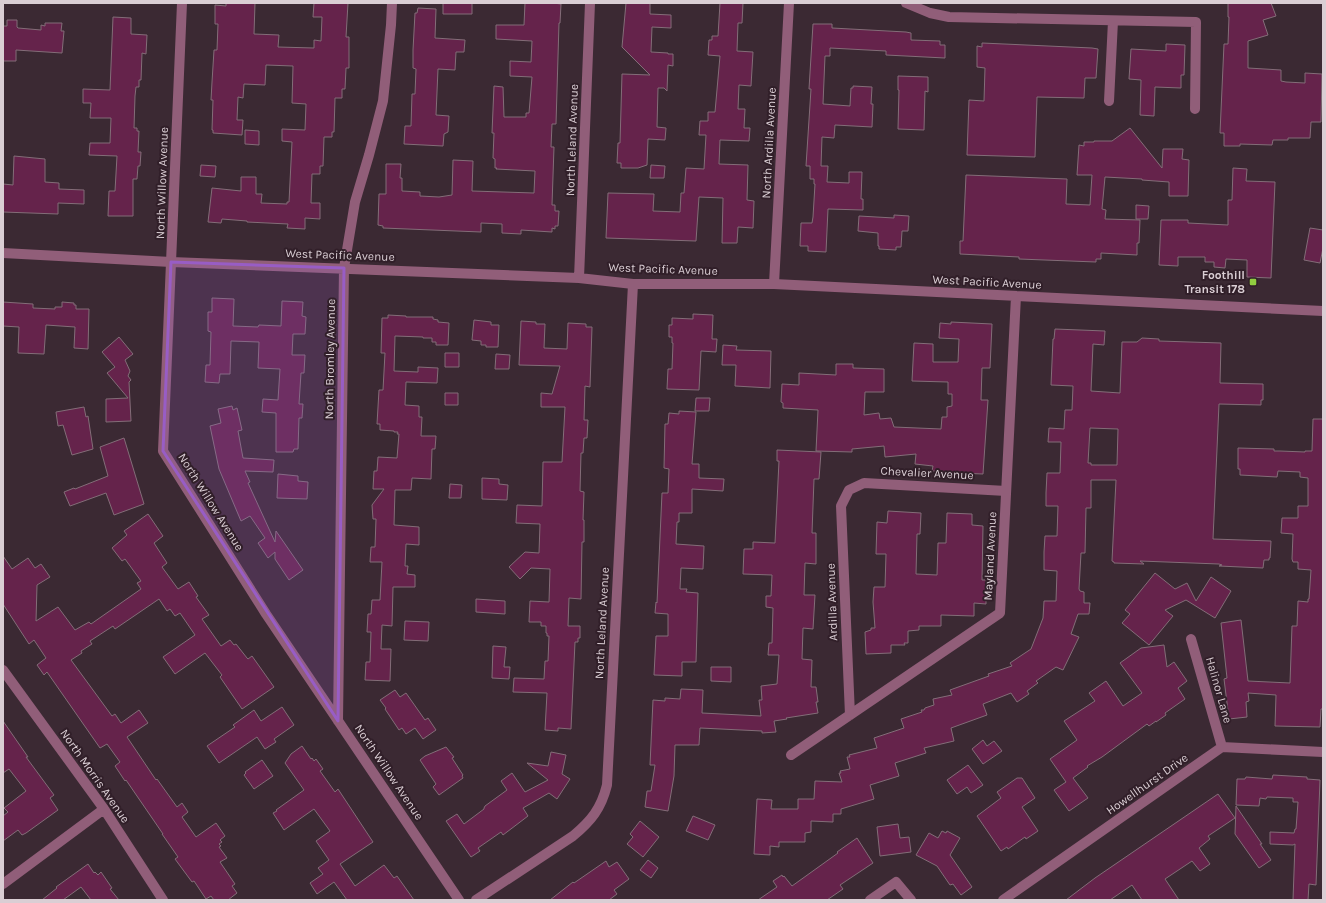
<svg xmlns="http://www.w3.org/2000/svg" width="1326" height="903" font-family="Karla,sans-serif">
  <style>
    .building { fill: #65234b; stroke: #836d78; fill-rule: evenodd }
    .lines { fill: none; stroke-linecap: round; stroke-linejoin: round }
    .minor { stroke: #915e79; stroke-width: 10 }
    .marked { fill: #985dc5; fill-opacity: 0.2; stroke: #985dc5; stroke-width: 3; stroke-linejoin: round }
    .poi-dot { fill: #91cd40; stroke: #311f29; stroke-width: 1.5 }
    .labels { text-anchor: middle; dominant-baseline: central; stroke-width: 4; stroke-linejoin: round; paint-order: stroke }
    .street-label { font-size: 12px; fill: #daced4; stroke: #311f29 }
    .poi-label { font-size: 12px; font-weight: bold; fill: #daced4; stroke: #311f29; text-anchor: end }
  </style>
  <rect width="100%" height="100%" fill="#3b2933"/>
  <path class="building" d="M226 3H255L254 34 279 35 278 47 314 48V40L321 41 322 17H313L314 3H348L346 37H349V68H346L345 89H342V98H335L334 132H332V137H324L323 166H320V174H312L311 203H320V219L305 218V229L287 228 288 224 247 222V221L222 219 221 223 208 222 212 188 241 191V177H256V194H262L261 203 287 204V202H289L292 142 282 141V129L305 130 306 104 292 103 293 66 266 65 265 85 244 84 243 98 238 97 237 120H243L242 135 213 133V130H212L213 100H211L212 82 214 50H217L218 24H215V5L226 6Z
    M443 3H472V14H443Z
    M525 3H553L561 4 560 23H559L556 124H552L551 147H554L552 205H555V211H559L558 226H555V229L552 228V232L521 230V234L502 233V224L481 223V232L383 228V226L378 225 379 194H386V164H401L400 178H402V191L420 192V196L439 197 452 195 453 160 473 161 472 191 534 193 535 171 496 169 497 168H495V159L493 158 494 133H492L494 86 503 87 504 117H526V113H529L532 77 510 76V61L531 62 532 41 496 39V25H524Z
    M626 3H650V14L671 15V28L652 27 651 52 668 53V54H673V66L668 65 667 91 664 88H658L657 127 666 128 665 140 648 139 647 165 638 168H621V163H617L618 143H620L622 74 650 75 622 47Z
    M720 3H743L742 23H738L737 51 753 52 751 86 739 85 738 109H745L744 128H750L749 141 720 140 719 164 748 165 747 200 754 201 753 228 738 227 737 243H722L723 198 699 197 696 241 606 238 608 193 654 194 653 211 680 212 681 193H684L686 168 704 169 706 135H699L700 121H708V112H715L720 56 708 55 709 40H712V36H718Z
    M1228 3H1271L1276 16 1263 20 1268 35 1248 41V68L1281 70V81L1286 82 1305 83V73L1322 74 1321 122H1311L1310 138H1288V140H1273L1272 145 1240 144V146H1224V133H1220L1224 44H1228L1229 17H1228Z
    M418 8 436 9 435 38 465 40 464 52H456L455 70 438 69 436 115 449 116 448 132 444 134 443 146 404 144 405 126H411L412 94H415L416 69 413 68V50L415 13H417Z
    M113 17 131 18V34L147 35 146 54 142 53 141 80H139V87H136L135 96 134 128H137V131H139L138 152H141L140 166H138L137 179H133V216H108L109 191H115L117 156 89 155 90 143H110L111 118H90L91 103H83V89L110 90Z
    M7 20H17V27L18 28 41 30V25L45 26V23H62L61 31H64L62 53 16 50V61H3V26H7Z
    M813 24H832V28L906 32 911 33V40L940 41V45H945V58L886 55V51L830 48V56H825L823 104 850 106 851 88H853V86L872 87 871 104H873L872 127 835 125 834 138 822 137 821 166H828L827 182 849 183V172H862L861 199H863V210L828 209 826 252 808 251V246H800L801 223H812L813 217 815 184H814V179H810V166H806L811 89H809Z
    M982 43 1092 48 1098 49 1096 78H1085L1084 98 1037 97 1035 157 967 155 969 100 984 101 985 68 977 67V46L982 47Z
    M1166 44 1185 45 1184 75H1181V88L1155 87 1154 116 1140 115 1141 80 1129 79 1131 49 1166 51Z
    M898 76 928 77V92L925 91 924 130 898 129 899 90H898Z
    M1130 128 1162 168 1163 149H1183L1182 159 1189 160 1188 196H1169V182L1142 180V179L1105 177 1102 209 1106 210 1105 219 1140 220 1139 243H1137V255L1101 253V259H1096V262L1019 259V257L960 254V241H963L966 175 1067 179 1066 204 1090 205 1092 175H1077L1079 145 1084 146V142H1094V141H1112Z
    M245 130 259 131V145L245 144Z
    M14 156 45 159V182L59 183V189L84 190V204L58 203V214L3 212V184L13 185Z
    M201 165 216 166 215 177 200 176Z
    M651 165 665 166 664 178H650Z
    M1233 168 1247 169 1246 181 1275 182 1271 278 1247 277V260L1226 259 1225 268 1214 267V262H1205V257H1178V266L1159 265 1161 220H1188V223L1228 225V200H1232Z
    M1136 205 1149 206 1148 219H1136Z
    M894 215 909 216 908 231H902L901 247H896V250L879 249V246H878V233L858 231 859 216 894 218Z
    M1310 228 1323 230V248L1320 263 1304 260Z
    M212 298 234 299 233 326 258 327 259 325 281 326 282 301 303 302 302 316 306 317 305 334H293L292 355H305L304 373H301L299 404H303L302 418H299L298 449H294L293 452H276V413L262 412 263 399 278 400 280 369 258 368 259 342 231 341 230 374H220L219 383 205 382 206 365H210L211 332 208 331V312H212Z
    M3 302 33 304V308L55 309V307H62V302L74 303V305H76V309H89L88 349 74 348 75 327 46 325 44 354 18 353 19 327 3 326Z
    M693 314 713 315 712 339H717L716 352 701 351 699 390 667 389 668 369H672L673 343H672V337H669V325H672V318L693 319Z
    M388 315 406 316V317H433V319L438 320V322L449 323 448 345H436V342H432V338H423V337L395 336 394 371 418 372V367L438 368 437 383 406 382 405 405 419 406V417H422L421 436H436L435 449H432L431 479 412 478 411 490H395L394 525 419 527V545L406 544 405 566H408L407 574 415 575V587H393L392 626 382 625 381 649H391L390 681 365 680 366 662H370L371 632H367L368 614H371L372 600H380L382 562H370L371 547H375L376 519H373L372 505 384 489H373L374 471H377L378 457 397 458 399 434H397L398 432H394V431L380 430V424H377L379 390H383L385 353H381L382 318H388Z
    M474 320 491 322V325H499L498 347H486V345H481V341L472 340Z
    M521 321 536 322V324H545L544 348 567 349 568 323 586 324V327H592L590 387 585 386 584 420H588L587 438H584L583 453H581L580 491 584 492 583 520H584V542H582L581 599 569 598 568 626H580V638H578V642H575L571 729 558 728V731L545 730 547 693 513 692 514 678 544 679 545 661H548L549 636H547V633H546V626H541V622H529L530 601 549 602 550 569 531 568 520 579 509 567 525 552 539 553 540 524 516 523 517 505 542 506 543 462H562L565 407H541V393L552 394 560 366 519 365Z
    M951 322 992 324 990 368H982L981 400H988L983 474 935 472V471H932L933 466 915 464 916 454 885 457 884 446 852 449V452L816 451 818 410 783 408V403L781 402 782 384 799 385V373L836 375V364H853V368L884 369V392H865L864 415 879 413 880 419 891 418 894 427 941 429 942 417H947V407L952 406V394H948V382L912 381 914 343 933 344V362H958L959 339 939 338 940 323 951 324Z
    M1055 329 1105 331 1104 345 1093 344 1091 391 1120 393 1122 342H1137L1142 338 1159 339V341L1221 343 1220 383 1263 384V400H1261V405L1219 404 1213 539 1271 541 1270 558H1269V560H1264L1263 568 1219 566 1222 565 1219 564 1140 561 1144 564 1114 563V562L1112 561 1116 480H1091V508H1086L1085 553H1081L1079 589 1080 591 1084 592V603H1090L1089 614H1078L1071 634 1079 637 1063 670 1056 667 1036 681 1038 683 1027 691 1029 694 1017 702 1011 693 983 704 987 715 951 728 954 741 924 748 926 753 895 763 899 776 870 785 874 799 841 809V814H833V822L811 821V832L805 833V842H779V847L770 846V855L754 854 757 799 772 800 771 809H798V799H814L815 781 842 782 839 773H841L840 771 850 769 847 757H850L849 755 877 748 874 738 904 728 901 719 922 712 921 710H924L925 708 934 705 933 699 952 695 950 690 989 676 988 674 1012 666 1010 663 1031 649 1043 618 1044 601H1056L1057 571 1044 570V552L1045 536H1057L1058 506H1046V493L1047 473H1060L1061 442H1048L1049 428 1064 429 1065 410H1072L1073 386 1051 385 1053 339H1054ZM1090 428 1118 429 1117 465H1091V463H1088Z
    M119 337 133 354 125 360 130 371 128 376 131 380 129 382 131 421 106 422V399L128 398 107 373 115 367 102 352Z
    M723 345 737 346 736 350 771 351 770 388 735 386 736 365H722Z
    M445 353H459V367H445Z
    M496 354 510 355 509 369H495Z
    M445 393H458V405H445Z
    M696 398H710L709 411H695Z
    M232 406 233 410 237 408 242 430 238 431 243 458 274 460 273 472 245 471 250 482 248 483 275 542 276 531 303 570 289 580 275 559V552L268 558 258 543 265 538 250 516 241 521 219 469 210 426 221 423 218 409Z
    M84 407 86 417 88 416 93 449 72 455 63 425 58 426 56 412Z
    M679 411 696 412 692 464H699V478L724 479 723 491 692 489V513H679V522H677L676 544 704 546 703 569 681 568 680 589H687L686 592 698 593 696 662H682V676L654 675 656 636H668V614L655 613 656 602 657 603 662 493H668L669 469 664 468 665 424H668L669 413 679 414Z
    M1313 419H1323V709H1321L1320 727 1275 726 1276 695 1248 693 1249 701 1246 702 1247 717 1229 719 1224 679 1227 678 1221 623 1241 620 1248 681 1290 683 1292 626H1297L1298 601 1308 602V599H1309L1311 570 1298 569V562H1293L1292 559 1293 534 1281 533 1282 518H1298V506H1308V478L1300 477V472L1278 471 1277 477 1240 475V469H1238V448L1274 449V451H1280L1305 452V451H1312Z
    M124 438 144 504 114 515 106 493 70 506 64 492 74 488 75 489 108 476 100 447Z
    M777 450 821 452 819 479H814L812 533H816V564L805 563 804 595H815L813 629 803 628 802 659 812 660 811 687H816L818 702H816L818 713 786 718 787 719 774 721 776 732 762 733V731L700 728 699 745H675L674 776 668 811 645 807 647 791H651L655 765H650L653 700 665 701V698L680 699 681 689 703 690 702 713 761 716 759 700H762L761 686 777 684 779 655H768L769 643H772L773 608 766 607V596H771L772 575 743 574 744 549H753V542L775 543 779 461H777Z
    M278 474 298 476V481L308 482 307 499 277 498Z
    M482 478 499 479V484L508 485 507 500 482 499Z
    M450 484 462 485 461 498H449Z
    M888 511 921 513 920 534H917L916 574 937 575 938 543H946L947 513 972 514V525L983 526 982 580H986V604L974 603V616L941 615V626H919V630L908 631V643H904L905 645H891V653L866 654 865 632 871 630V628H875L873 602 874 587H885L886 554H876L877 522 887 523Z
    M148 514 163 536 154 543 167 563 162 567 178 589 189 582 198 596 196 597 209 615 202 619 221 646 230 640 234 645 236 644 247 658 248 659 252 656 274 687 242 709 220 677 222 675 205 653 175 674 163 657 195 635 180 613 175 616 170 609 167 611 159 599 115 629 113 626 90 641 92 644 81 651 82 653 71 660 112 716 115 714 121 723 139 710 148 723 127 737 156 780 157 779 177 807 182 803 188 812 182 817 196 837 216 823 225 836 220 840 222 842 219 844 221 846 219 847 227 858 220 862 235 884 232 886 237 893 228 900H214L211 896 206 899 194 881 192 882 175 859 178 857 162 834H163L126 780 125 781 115 766 120 762 107 744 100 748 47 672 44 675 37 665 46 658 34 640 29 644 3 604V556L12 569 28 558 35 568 41 564 50 577 37 585 36 621 58 607 75 630 89 622 91 624 141 589 137 583 141 581 125 559 122 561 112 548 127 535 124 531Z
    M1155 573 1175 589 1187 583 1196 601 1211 577 1231 591 1215 618 1186 600 1165 610 1173 616 1149 645 1122 623 1130 614 1125 610Z
    M476 599 505 601V614L476 612Z
    M405 621 429 622 428 641 404 640Z
    M1164 645 1167 667 1174 662 1187 681 1178 688 1185 699 1165 713 1166 715 1156 722V721L1149 726 1147 724 1102 757 1087 766 1088 767 1073 778 1088 798 1069 811 1054 790 1066 782 1050 759 1077 740 1064 721 1095 701 1089 693 1106 681 1123 706 1142 693 1120 663 1141 648Z
    M493 646 506 647 504 667H510L509 679 492 678Z
    M711 667H731V682L711 681Z
    M395 690 400 697 406 693 425 720 428 718 436 730 423 739 415 728 406 734 402 728 399 730 385 709 386 708 380 700Z
    M282 707 294 725 274 739 276 742 265 749 257 737 219 763 207 746 235 727 233 725 254 710 261 721Z
    M3 721 28 757H26L54 795 50 798 58 810 26 833 22 835 18 830 3 841V816L8 812 4 808 26 791 9 769 3 773Z
    M983 740 987 746 994 741 1002 751 983 764 972 749Z
    M302 746 311 759 312 758 314 761 316 759 323 769 320 771 335 792 338 789 373 842 340 864 355 886 384 865 394 878 397 876 414 900H347L334 882 317 894 310 883 323 874 318 868 329 860 316 841 330 831 314 809 284 830 273 813 277 811 276 810 304 790 285 763 291 754Z
    M446 747 454 757 452 758 463 775 462 776 463 778 439 795 433 787 436 784 420 760 425 756Z
    M551 752 566 755 562 774 570 779 557 799 549 793 523 808 528 816 503 835 501 832 478 848 480 851 471 857 446 821 457 814 464 824 484 809V808L485 806 507 790 501 781 512 773 525 792 548 780 527 763 548 766Z
    M262 760 273 776 254 789 244 775 246 773 245 772Z
    M968 765 983 785 971 793 967 787 957 794 947 780Z
    M1273 775 1307 777V779L1320 780 1316 885 1309 884 1308 900H1293L1295 844 1293 845 1270 844V832L1294 833 1295 829H1296L1298 802H1293V798L1267 797 1266 799 1260 798 1259 806 1236 805 1237 779H1245L1246 777 1272 779Z
    M1017 778H1022L1035 798 1022 807 1038 831 1026 839 1025 837 1008 849 1007 847 1001 851 977 816 1001 798 997 792Z
    M1218 794 1235 818 1208 836 1210 839 1199 848 1210 864 1200 871 1192 861 1165 879 1179 900H1142L1132 885 1110 900H1066L1095 878Z
    M1236 806 1262 844H1260L1271 860 1259 868 1235 834Z
    M693 816 715 825 708 840 686 831Z
    M640 821 659 837 643 857 627 844 633 837 630 834Z
    M898 824 900 838 909 837 911 852 880 856 877 827Z
    M942 831 946 833 947 831 960 838 950 855 972 887 961 895 953 884 950 885 937 866 916 855 929 833 938 838Z
    M857 838 873 863 840 885 843 889 827 900H758L777 887 773 881 782 875 783 877 784 876 792 886 838 853 837 852Z
    M648 860 658 868 651 878 640 870Z
    M606 861 609 867 617 862 629 879 614 890 617 894 609 900H550L573 882 574 883Z
    M88 864 94 873 95 872 98 875 101 872 112 888 110 889 119 900H91L81 887 63 900H42L57 888 56 887Z"/>
  <g class="lines">
    <path class="minor" d="M182 3 163 451 266 614 459 900
      M906 3 930 13 949 17 1196 22 1195 109
      M1109 101 1113 21
      M3 253 171 262 579 278 633 284H774L1323 311
      M579 278 590 3
      M774 284 789 3
      M1191 639 1222 747
      M3 670 104 809 163 900
      M850 715 841 506 849 490 864 483 1006 491
      M338 721 344 268 355 202 369 155 383 101 391 25 392 3
      M791 755 1000 613 1016 296
      M3 884 104 809
      M476 900 573 836C591 821 601 809 607 785L633 284
      M870 900 896 882 911 900
      M1003 900 1222 747 1323 752"/>
  </g>
  <path class="marked" d="M171 262 344 268 338 721 163 451Z"/>
  <rect class="poi-dot" x="1249" y="278" width="8" height="8" rx="2"/>
  <g class="labels">
    <g class="street-label">
      <text transform="translate(572 140) rotate(-88)">North Leland Avenue</text>
      <text transform="translate(769 143) rotate(-87)">North Ardilla Avenue</text>
      <text transform="translate(162 183) rotate(-88)">North Willow Avenue</text>
      <text transform="translate(340 255) rotate(2)">West Pacific Avenue</text>
      <text transform="translate(663 269) rotate(2)">West Pacific Avenue</text>
      <text transform="translate(987 282) rotate(3)">West Pacific Avenue</text>
      <text transform="translate(330 359) rotate(-89)">North Bromley Avenue</text>
      <text transform="translate(927 473) rotate(3)">Chevalier Avenue</text>
      <text transform="translate(211 502) rotate(58)">North Willow Avenue</text>
      <text transform="translate(990 556) rotate(-87)">Mayland Avenue</text>
      <text transform="translate(832 602) rotate(-92)">Ardilla Avenue</text>
      <text transform="translate(602 623) rotate(-87)">North Leland Avenue</text>
      <text transform="translate(1219 690) rotate(74)">Halinor Lane</text>
      <text transform="translate(389 772) rotate(56)">North Willow Avenue</text>
      <text transform="translate(95 776) rotate(55)">North Morris Avenue</text>
      <text transform="translate(1147 784) rotate(-35)">Howellhurst Drive</text>
    </g>
    <g class="poi-label">
      <text x="1245" y="275">Foothill<tspan x="1245" dy="14">Transit 178</tspan></text>
    </g>
  </g>
  <rect width="1326" height="903" fill="none" stroke="#daced4" stroke-width="8"/>
</svg>
